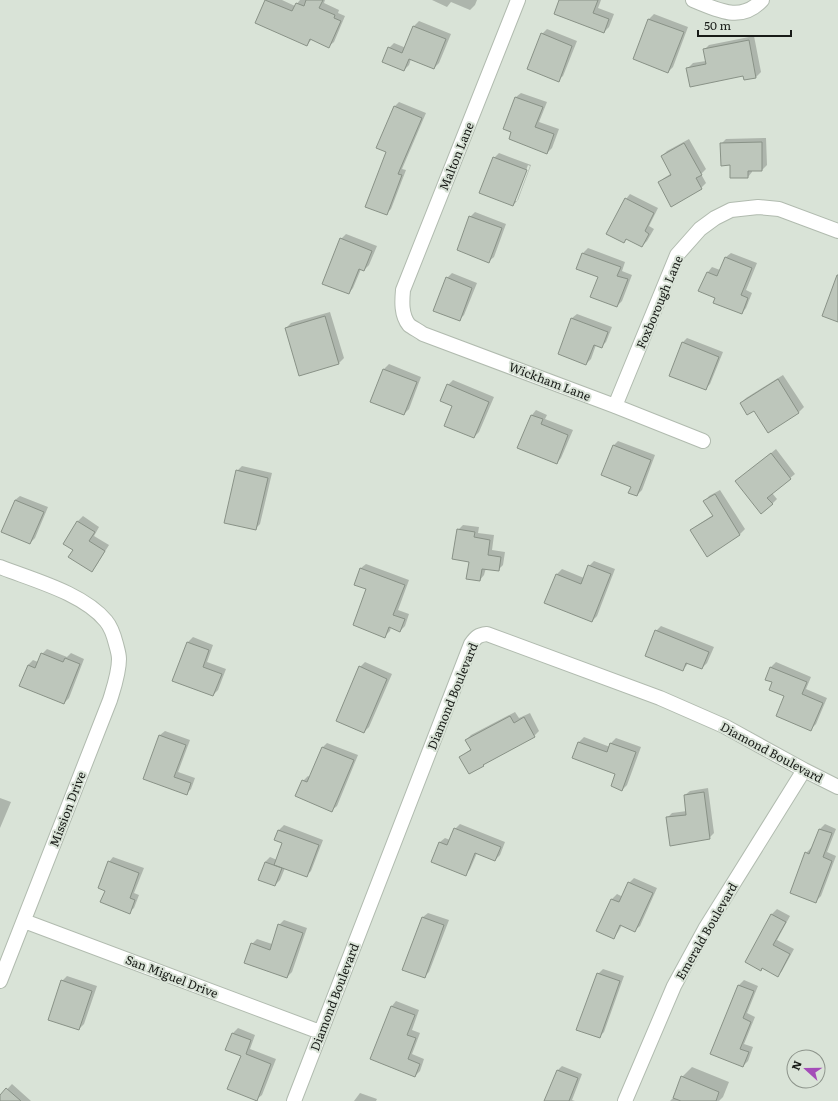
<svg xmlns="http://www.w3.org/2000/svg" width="838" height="1101" font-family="Literata,serif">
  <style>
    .shadow { fill: #0003; fill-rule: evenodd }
    .building { fill: #bdc6bb; stroke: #899287 }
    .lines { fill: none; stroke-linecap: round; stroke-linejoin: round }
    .minor-casing { stroke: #b1bbaf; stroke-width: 16 }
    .minor { stroke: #fff; stroke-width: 14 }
    .labels { text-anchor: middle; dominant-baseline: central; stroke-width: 4; stroke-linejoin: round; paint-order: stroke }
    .street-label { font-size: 12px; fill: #181b17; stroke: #d9e3d7 }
  </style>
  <rect width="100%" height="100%" fill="#d9e3d7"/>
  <path class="shadow" d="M266 0H282L295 6 300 0H325L324 3 339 10 338 13 345 16 334 42 329 46 312 39 307 45 256 22Z
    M432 0H477L475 5 470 10 451 2 447 7Z
    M560 0H601L598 8 614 14 609 27 604 32Z
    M654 14 688 27 673 67 668 72 634 59 649 19Z
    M419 21 451 34 439 63 434 68 411 59 409 65 404 70 389 48 394 43 406 48 414 26Z
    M547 29 577 41 563 76 558 80 542 34Z
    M754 36 761 72 756 77 745 79 744 75 688 68 693 63 706 61 704 50 709 45Z
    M521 93 547 102 539 122 559 129 552 148 547 153 513 132 516 97Z
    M399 102 426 113 402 169 406 170 391 209 386 214 387 152 394 107Z
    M766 138 767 165 762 170H752V172L748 177 731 164 721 144 726 139Z
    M689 139 706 169 701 174 706 183 701 188 659 183 664 178 672 173 662 156 667 151Z
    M499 153 531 165 518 200 513 205 494 158ZM528 165 530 166 517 201H515Z
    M630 194 658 208 649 226 654 229 647 241 642 246 627 238 624 242 626 199Z
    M475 212 506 224 494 257 489 261 470 217Z
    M346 234 377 246 369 265 364 270 361 269 353 288 349 293 341 239Z
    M588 248 625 262 622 271 632 275 622 301 617 306 599 277 577 268 583 253Z
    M731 253 757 263 746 290 752 293 746 308 742 313 708 272 712 267 720 270 726 257Z
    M452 273 477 283 464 315 459 320 447 278Z
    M330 312 344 358 339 363 286 328 291 323Z
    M577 314 612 327 606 342 601 347 596 345 591 359 586 364 572 318Z
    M687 338 723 352 710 384 705 389 682 343Z
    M389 364 421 377 409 409 404 414 372 401 384 369Z
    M783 375 804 407 799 412 768 432 754 409 741 403 746 398Z
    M453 380 494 397 479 432 474 437 453 406 448 385Z
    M536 410 547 415 545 419 573 430 561 458 557 463 518 448 532 415Z
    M618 441 655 455 642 490 637 495 613 446Z
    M776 449 795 474 772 493 777 499 772 504 737 481Z
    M242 466 272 473 260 524 255 529 237 471Z
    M720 490 745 529 740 534 707 555 691 530 696 526 713 515 705 501 709 496Z
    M20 496 48 507 35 538 30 543 15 500Z
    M83 516 99 527 94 536 109 545 96 566 92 571 74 550 64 543 78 521Z
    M463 525 479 527 478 533 494 535 492 550 505 552 503 565 498 570 486 568 484 575 480 580 458 530Z
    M594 561 615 569 597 616 592 621 546 602 557 574 562 569 584 578 589 566Z
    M366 564 409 580 398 610 409 614 405 626 400 631 391 627 390 631 385 636 367 589 355 584 361 568Z
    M661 626 714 647 707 663 702 668 689 662 683 670 656 631Z
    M193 637 213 645 207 662 226 669 218 690 213 695 188 642Z
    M47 649 67 657 71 653 84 659 69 698 64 703 28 665 33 660 38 662 42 654Z
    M365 662 392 674 369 727 364 732 360 667Z
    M776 662 811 677 806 689 827 698 816 724 811 729 786 696 773 682 766 679 771 667Z
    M515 712 519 718 530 713 539 731 534 736 488 761 483 765 469 773 460 757 471 749 466 740 471 735Z
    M165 731 190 740 178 772 195 778 191 789 186 794 144 778 160 735Z
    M584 737 610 747 611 743 616 738 641 747 627 785 622 790 617 774 574 758 579 742Z
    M327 743 358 755 337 806 332 810 303 781 308 776 310 777 323 747Z
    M708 788 714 833 709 838 667 818 672 813 687 811 685 795 690 791Z
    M0 798 11 802 0 828Z
    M460 824 505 842 500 855 495 860 477 853 470 869 466 874 433 861 440 842 445 838 450 840 455 829Z
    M825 824 836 829 827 852 836 856 821 896 816 901 806 853 811 848H812L820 829Z
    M284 825 323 840 311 871 306 876 285 868 280 880 275 885 259 879 265 862 270 857 277 860 284 842 275 839 279 830Z
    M113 857 144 868 134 893 139 895 134 908 129 912 106 890 109 862Z
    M634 878 657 888 640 926 635 930 622 925 618 932 614 937 598 930 612 899 617 894 623 897 629 883Z
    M777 909 790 916 777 940 794 949 782 971 778 976 762 968 746 962 772 914Z
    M428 913 449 920 429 972 424 977 423 917Z
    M284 920 307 928 292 972 287 977 252 944 257 939 272 944 279 925Z
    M603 969 624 976 604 1032 599 1037 598 974Z
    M67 976 97 986 84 1024 79 1029 62 981Z
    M744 980 758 986 747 1013 755 1017 744 1044 753 1047 748 1061 743 1066 711 1053 739 985Z
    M396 1001 419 1010 412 1030 420 1033 412 1054 424 1059 420 1071 415 1076 371 1058 392 1006Z
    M238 1028 255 1035 250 1049 276 1059 262 1095 257 1099 233 1033Z
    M562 1066 582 1074 572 1100 575 1101H545L558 1070Z
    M692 1067 729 1082 723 1097 719 1101H670L674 1097 682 1077Z
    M12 1084 31 1101H0V1097Z
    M360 1093 377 1099 376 1101H354Z"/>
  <path class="building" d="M265 0 292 11 296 3 304 6 306 0H323L319 8 335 15 334 18 341 21 329 48 310 39 307 46 255 23Z
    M559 0H598L593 13 609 19 604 33 554 14Z
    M648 19 684 32 668 73 633 59Z
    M413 26 446 39 434 69 409 59 404 71 382 62 388 47 402 53Z
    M541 33 572 46 559 82 527 69Z
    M749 40 756 78 744 80 743 76 690 87 686 68 706 64 703 49Z
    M515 97 543 107 535 127 554 134 547 154 509 139 511 132 503 129Z
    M394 106 422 118 398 174 402 175 387 215 365 207 386 152 376 148Z
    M762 142V171H748V178H730V165L721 166 720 143Z
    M684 143 702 175 696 178 702 189 671 207 658 182 671 175 661 156Z
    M493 157 527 170 513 206 479 193Z
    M625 198 654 213 645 231 649 234 642 247 626 239 624 243 606 234Z
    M469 216 502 228 489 263 457 250Z
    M340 238 372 251 364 271 359 269 349 294 322 284Z
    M582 253 621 267 617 276 628 279 617 307 590 297 598 277 576 269Z
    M725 257 752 268 741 295 748 298 742 314 713 303 715 298 698 291 707 272 717 276Z
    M837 275H838V322L822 316Z
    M446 277 472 288 460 321 433 311Z
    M325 316 339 364 299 376 285 328Z
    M571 318 608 332 602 348 594 345 586 365 558 354Z
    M682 342 719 357 706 390 669 376Z
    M383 369 417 382 404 415 370 402Z
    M778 379 799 413 768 433 754 411 747 415 740 403Z
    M447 384 489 402 474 438 444 426 452 406 440 401Z
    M531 415 543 419 541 424 568 435 557 464 517 448Z
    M613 445 651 460 637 496 628 493 631 487 601 475Z
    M771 453 791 479 767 498 773 504 761 514 735 481Z
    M236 470 268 478 256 530 224 523Z
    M715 494 740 535 707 557 690 530 713 516 703 501Z
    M15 500 44 512 30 544 1 532Z
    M77 521 95 532 89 541 105 551 92 572 68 557 73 550 63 544Z
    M457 529 475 532 474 537 490 540 488 555 501 557 499 571 482 569 480 581 466 579 469 562 452 559Z
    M588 565 611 574 592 622 544 603 556 574 581 584Z
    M360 568 405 585 393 615 405 619 400 632 389 627 385 638 353 625 366 589 354 585Z
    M655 630 709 652 702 669 686 663 683 671 645 656Z
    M187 642 209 650 203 667 222 674 213 696 172 681Z
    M41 653 63 662 65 658 80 664 64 704 19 686 28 665 35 668Z
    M359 666 387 679 364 733 336 721Z
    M770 667 807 682 802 694 823 703 811 731 776 716 784 696 769 690 772 682 765 680Z
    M510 716 514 723 524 717 535 737 483 765 484 766 469 774 459 757 471 750 465 740Z
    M159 735 186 745 174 777 191 783 187 795 143 779Z
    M578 742 607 752 610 743 636 752 622 791 611 786 615 774 572 758Z
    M322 747 354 760 332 812 295 796 302 780 307 782Z
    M704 792 710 839 670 846 666 817 686 815 684 795Z
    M454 828 501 847 495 861 475 853 466 876 431 862 439 842 447 845Z
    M819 829 832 833 823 857 832 861 816 903 790 893 805 852 809 854Z
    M278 830 319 845 307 877 274 865 282 843 274 840Z
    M108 861 139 873 130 898 135 900 130 914 100 902 105 891 98 888Z
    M265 862 282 868 275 886 258 880Z
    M628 882 653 893 635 932 620 925 614 939 596 931 611 899 619 902Z
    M771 914 786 922 773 945 790 954 778 977 762 968 761 971 745 962Z
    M422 917 444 925 425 978 402 970Z
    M278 924 303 933 287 978 244 963 251 943 270 950Z
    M597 973 620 981 600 1038 576 1030Z
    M61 980 92 991 79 1030 48 1020Z
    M738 985 754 991 743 1018 751 1022 740 1049 749 1052 743 1067 710 1054Z
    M391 1006 415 1015 407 1035 416 1038 408 1059 420 1064 415 1077 370 1059Z
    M232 1033 251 1040 246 1054 271 1064 257 1101 227 1089 241 1056 225 1050Z
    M557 1070 578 1078 569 1101H544Z
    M681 1076 719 1092 716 1101H681L673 1098Z
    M6 1088 21 1101H0V1095Z"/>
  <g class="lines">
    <g class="minor-casing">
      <path id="minor" d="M518 0 403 290C402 301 401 315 409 325 413 328 419 331 423 334L615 406 703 441
        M693 0C718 10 741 23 762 0
        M615 406 677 255 700 229 715 218 731 210 758 207 779 209 838 231
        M0 567C33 580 83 593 106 621 111 627 114 636 116 644 117 648 119 654 119 659 119 673 114 687 110 700L0 981
        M24 921 320 1032
        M294 1101 471 644C476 637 478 635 487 634L660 698 724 726 804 770 838 787
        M625 1101 674 986 705 929 804 770"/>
    </g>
    <use href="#minor" class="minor"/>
  </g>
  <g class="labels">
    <g class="street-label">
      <text transform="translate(456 156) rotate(-68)">Malton Lane</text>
      <text transform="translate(659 302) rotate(-67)">Foxborough Lane</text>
      <text transform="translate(550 381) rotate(21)">Wickham Lane</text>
      <text transform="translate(452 696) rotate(-68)">Diamond Boulevard</text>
      <text transform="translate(772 752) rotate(28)">Diamond Boulevard</text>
      <text transform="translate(67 809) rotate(-69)">Mission Drive</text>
      <text transform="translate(706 931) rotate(-60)">Emerald Boulevard</text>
      <text transform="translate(172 976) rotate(21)">San Miguel Drive</text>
      <text transform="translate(334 997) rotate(-69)">Diamond Boulevard</text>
    </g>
  </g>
  <g transform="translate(806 1069) rotate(291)"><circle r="19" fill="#d9e3d7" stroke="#8c938a"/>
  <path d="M0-3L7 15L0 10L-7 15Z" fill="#a44cb8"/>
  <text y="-6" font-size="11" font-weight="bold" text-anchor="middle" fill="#181b17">N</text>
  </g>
  <path d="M698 30v6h93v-6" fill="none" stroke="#181b17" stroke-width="2"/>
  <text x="704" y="30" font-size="12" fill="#181b17" stroke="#d9e3d7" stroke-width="3" paint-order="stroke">50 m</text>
</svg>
